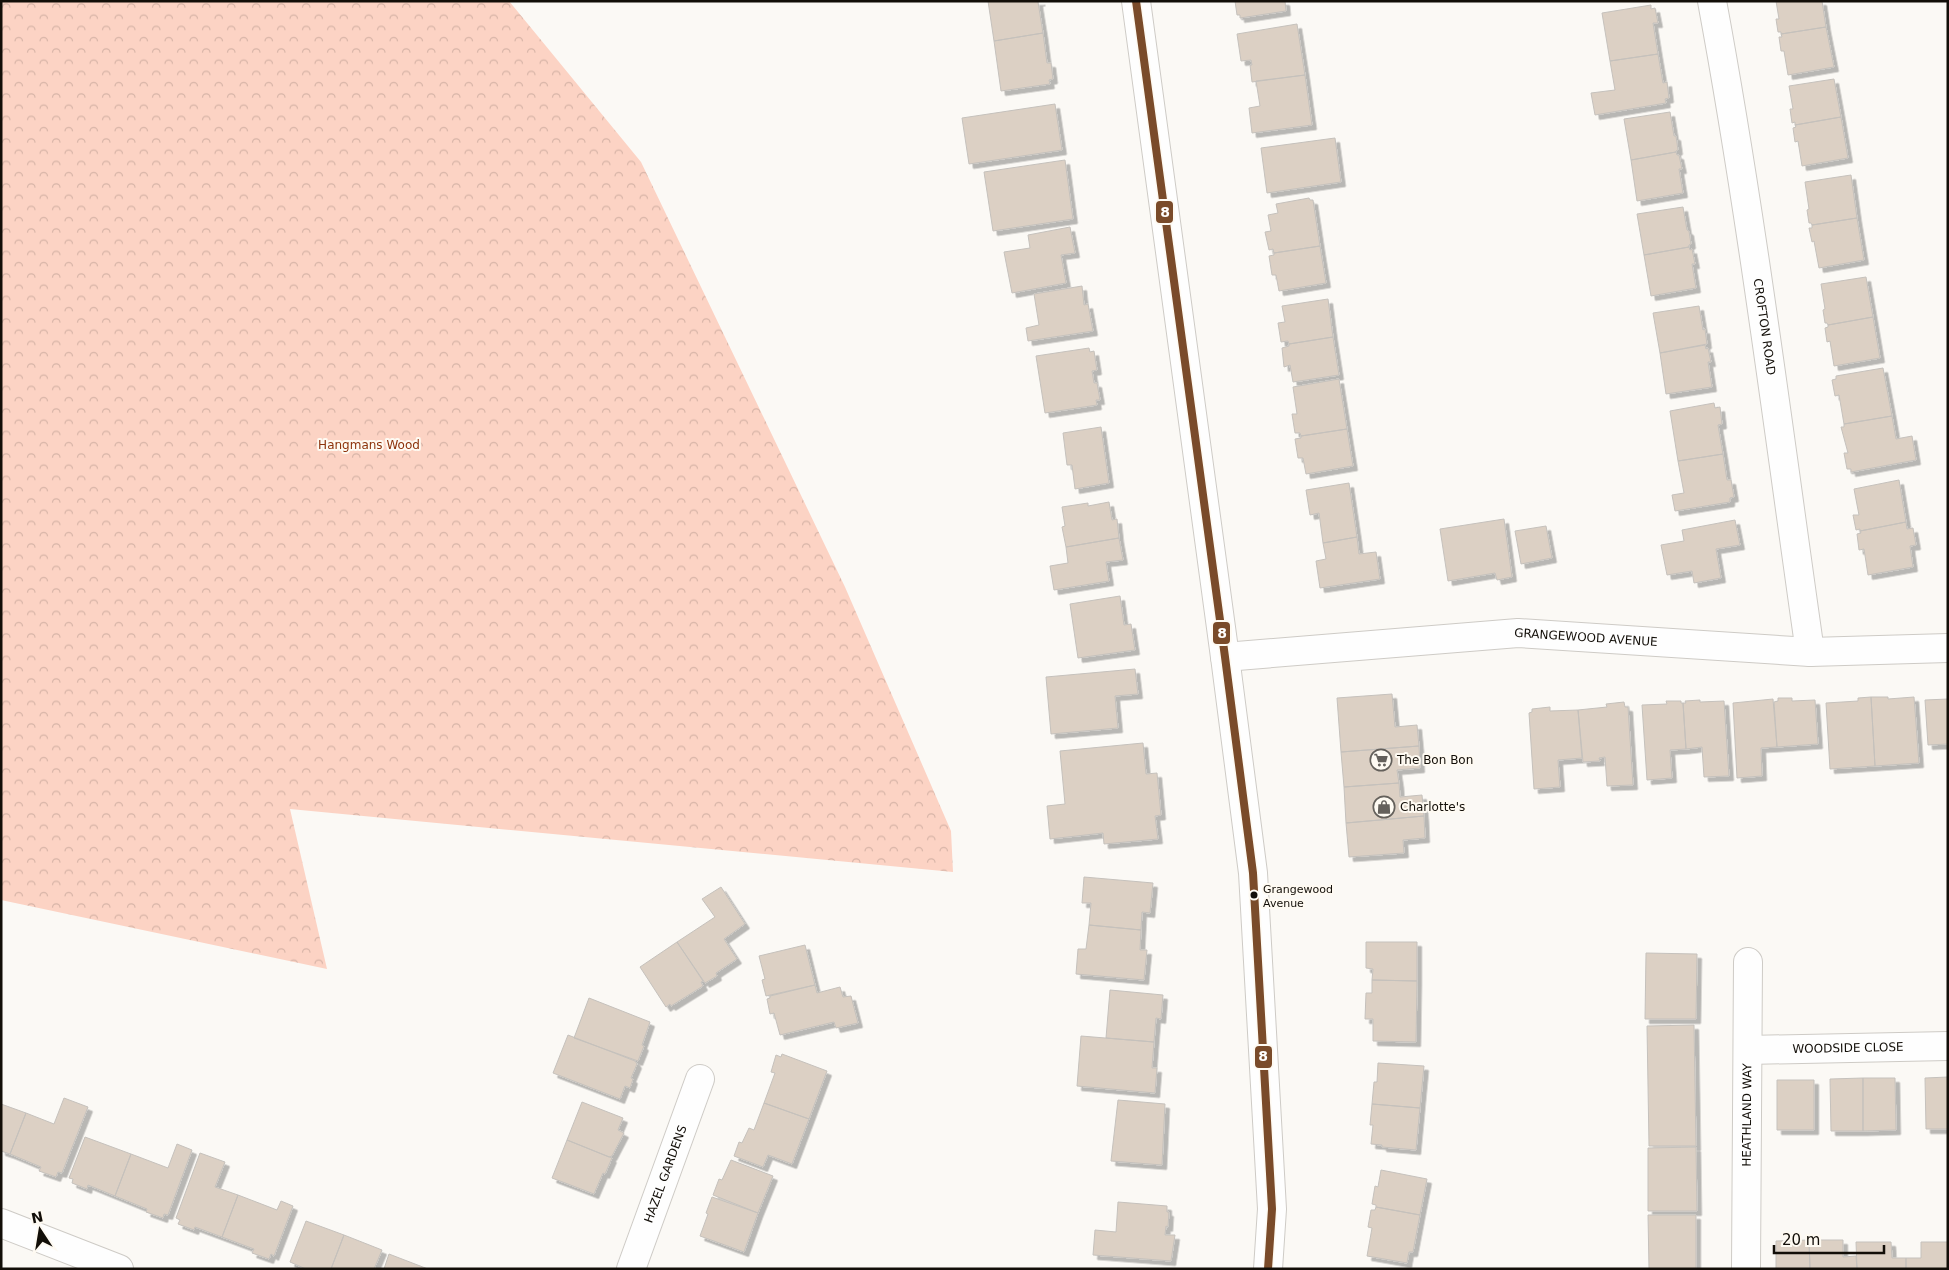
<svg xmlns="http://www.w3.org/2000/svg" width="1949" height="1270" font-family="'DejaVu Sans',sans-serif">
  <style>
    .forest { fill: url(#forest-crowns) }
    .building { fill: #dcd0c4; stroke: #c5c1bc; filter: url(#shadow) }
    .lines { fill: none; stroke-linecap: round; stroke-linejoin: round }
    .minor-casing { stroke: #cecbc6; stroke-width: 30 }
    .minor { stroke: #fefefe; stroke-width: 28 }
    .bus-1-casing { stroke: #fefaf2; stroke-width: 11 }
    .bus-1 { stroke: #7a4b2a; stroke-width: 8 }
    .bus-dot { fill: #120e08; stroke: #fefaf2; stroke-width: 2 }
    .labels { text-anchor: middle; dominant-baseline: central; stroke-width: 4; stroke-linejoin: round; paint-order: stroke }
    .bus-label { font-size: 11px; fill: #120e08; stroke: #fefaf2; text-anchor: start }
    .street-label { font-size: 12px; fill: #120e08; stroke: #fefaf2 }
    .park-label { font-size: 12px; fill: #8d330b; stroke: #fefaf2 }
    .poi-label { font-size: 12px; fill: #120e08; stroke: #fefaf2; text-anchor: start }
    .line-badge { stroke: #fefaf2; stroke-width: 2 }
    .badge-label { font-size: 14px; text-anchor: middle; font-weight: bold; fill: #fff }
  </style>
  <defs>
    <pattern id="forest-crowns" width="20" height="18" patternUnits="userSpaceOnUse" patternTransform="scale(1.25)"><rect width="20" height="18" fill="#fcd3c4"/><path d="M2 6a3 3 0 1 1 6 0M12 15a3 3 0 1 1 6 0" fill="none" stroke="#d7b4a7"/></pattern>
    <filter id="shadow"><feDropShadow dx="4.5" dy="4.5" stdDeviation="0" flood-color="#0004"/></filter>
  </defs>
  <rect width="100%" height="100%" fill="#fbf9f5"/>
  <path class="forest" d="M1 1H509L641 162 845 587 951 831 953 872 290 809 327 969 1 900Z"/>
  <path class="building" d="M988 1H1041L1038 2 1043 33 994 41Z
    M1235 1H1285L1286 11 1240 18V15H1237Z
    M1776 1H1822L1826 27 1781 34V32H1778L1776 19H1779Z
    M1651 5V9L1655 8 1658 23H1653L1658 54 1610 61 1602 13Z
    M1297 24 1305 75 1252 82 1250 65H1252L1251 60 1241 61 1237 34Z
    M1826 27 1834 67 1788 75 1784 51H1781L1779 37H1782L1781 34Z
    M1043 33 1047 63H1051L1053 79 1049 80 1050 84 1001 91 994 41Z
    M1658 54 1663 83 1667 82 1669 98 1665 99 1666 103 1595 115 1591 93 1615 90 1610 61Z
    M1305 75 1312 125 1252 133 1249 108 1260 106 1256 81Z
    M1834 79 1841 117 1795 125V122L1792 123 1790 109H1793L1789 86Z
    M1055 104 1062 150 969 164 962 118Z
    M1670 112 1674 136H1676L1678 150 1676 151V152L1631 160 1624 119Z
    M1841 117 1848 158 1802 166 1798 141 1795 142 1793 128 1796 127 1795 125Z
    M1335 138 1341 182 1267 193 1261 148Z
    M1676 152 1677 155H1679L1682 169H1679L1683 193 1637 201 1631 160Z
    M1065 160 1073 219 993 231 984 172Z
    M1851 175 1857 218 1812 225 1811 223H1809L1807 210 1809 209 1805 182Z
    M1309 198 1310 200H1313L1320 246 1274 253 1273 249 1269 250 1265 232 1271 231 1268 215 1278 213 1276 204Z
    M1683 207 1687 230 1689 231 1691 244 1689 245V247L1644 255 1637 214Z
    M1857 218 1864 260 1819 268 1814 241 1812 242 1809 228H1812V225Z
    M1070 227 1075 253 1061 255 1066 283 1012 293 1004 252 1030 248 1028 235Z
    M1320 246 1326 283 1279 291 1276 275H1272L1269 256 1274 255V253Z
    M1689 247 1690 250 1692 249 1695 264H1692L1696 288 1651 296 1644 255Z
    M1866 277 1873 317 1828 325 1827 323H1825L1823 310 1825 309 1821 284Z
    M1082 286 1084 305 1088 304 1093 331 1028 341 1026 328 1039 325 1034 294Z
    M1328 299 1333 337 1289 344 1288 341 1281 342 1278 323 1285 322 1282 306Z
    M1699 306 1703 330 1705 329 1707 344 1660 353 1653 313Z
    M1873 317 1880 358 1834 366 1830 341 1827 342 1825 328 1828 327V325Z
    M1333 337 1339 375 1293 382 1290 365 1284 367 1282 348 1289 346V344Z
    M1705 345 1706 349 1708 348 1711 362H1708L1712 387 1666 394 1660 353Z
    M1089 348 1090 352 1094 351 1097 370 1092 371 1094 383H1097L1100 400H1096L1097 405 1045 413 1036 356Z
    M1883 368 1892 416 1844 424 1839 395 1835 396 1832 380 1836 379V376Z
    M1339 379 1347 429 1301 436 1300 433H1295L1292 414H1297L1293 387Z
    M1714 403 1715 408 1720 407 1722 424 1718 425 1723 454 1678 461 1670 411Z
    M1892 416 1896 439 1912 436 1916 460 1851 472V469H1847L1844 453H1848L1841 427H1844V424Z
    M1101 427 1109 483 1075 489 1072 465H1067L1063 433Z
    M1347 429 1353 466 1306 474 1303 458H1298L1295 439 1301 438V436Z
    M1723 454 1727 480H1731L1734 497 1730 498V502L1675 511 1672 495 1684 493 1678 461Z
    M1899 480 1906 522 1860 531V529L1856 530 1853 515H1859L1854 489Z
    M1349 483 1357 537 1323 543 1319 513 1310 515 1306 490Z
    M1109 502 1112 520 1117 519 1119 538 1066 547 1062 527 1065 526 1062 507 1088 503V506Z
    M1504 519 1512 577 1497 580 1495 573 1448 581 1440 529Z
    M1735 520 1740 545 1716 549 1721 578 1694 583 1692 571 1667 575 1661 545 1684 541 1682 530Z
    M1906 522 1907 529 1913 528 1916 545 1910 546 1913 567 1868 575 1864 549 1859 550 1857 534 1861 533 1860 531Z
    M1546 526 1552 558 1521 564 1515 531Z
    M1357 537 1359 554 1376 552 1380 579 1320 588 1316 561 1326 559 1323 543Z
    M1119 538 1123 560 1106 562 1109 581 1054 590 1050 566 1068 563 1066 547Z
    M1120 596 1124 625 1131 624 1135 650 1078 658 1070 604Z
    M1135 669 1138 694 1115 696 1118 728 1051 734 1046 677Z
    M1392 694 1395 727 1417 725 1419 746 1341 752 1337 698Z
    M1871 697 1875 766 1830 769 1826 703 1858 701V698Z
    M1871 697H1888V699L1914 697 1919 763 1875 766Z
    M1778 698H1792V701L1815 700 1818 744 1777 747 1774 702 1778 701Z
    M1773 699 1777 747 1761 748 1762 776 1737 778 1733 703Z
    M1948 699V744L1928 745 1925 700Z
    M1700 700V702L1724 701 1729 776 1704 777 1702 747 1686 749 1683 703H1686L1685 701Z
    M1666 701H1681V703H1683L1686 749 1670 750 1672 778 1647 780 1642 705 1667 704Z
    M1624 702 1625 707H1628L1633 785 1607 786 1605 757 1599 758 1600 761 1583 762 1578 710 1607 707 1606 704Z
    M1550 707V711L1578 710 1582 758 1558 760 1560 787 1534 789 1529 713 1532 712V709Z
    M1143 743 1146 774 1157 773 1161 815 1155 816 1158 839 1104 844 1103 833 1050 839 1047 806 1065 804 1060 751Z
    M1419 746 1420 768 1397 770 1399 783 1344 787 1341 752Z
    M1399 783 1400 797 1422 795 1424 816 1346 823 1344 787Z
    M1424 816 1425 838 1403 840 1404 853 1349 857 1346 823Z
    M1084 877 1153 883 1150 913 1142 912 1141 930 1089 925 1091 903H1082Z
    M721 887 745 924 724 939 737 959 716 973 717 976 705 983 677 942 715 917 702 899Z
    M1089 925 1141 930 1140 950H1147L1144 980 1076 974 1078 949H1086Z
    M677 942 703 981 701 982 703 986 671 1006 670 1004 666 1007 640 967Z
    M1366 942H1417V981L1372 980 1373 969 1366 968Z
    M805 945 815 985 766 996 762 980 765 979 759 956Z
    M1646 953 1697 954 1696 1019H1645Z
    M1372 980 1417 981 1416 1042 1373 1041V1019H1365L1366 993H1372Z
    M815 985 817 993 840 987 843 997 851 996 858 1023 836 1028 834 1022 780 1035 774 1013 770 1014 767 999 770 998V996Z
    M1110 990 1163 995 1161 1019 1156 1018 1154 1042 1106 1038Z
    M589 998 650 1022 642 1045 644 1046 638 1061 574 1038Z
    M1694 1025 1696 1146H1649L1647 1026Z
    M568 1035 635 1061 637 1064 631 1078 633 1079 630 1088 625 1086 620 1099 553 1073Z
    M1081 1036 1154 1042 1152 1068H1157L1155 1093 1077 1086Z
    M782 1054 827 1071 809 1119 764 1103 775 1073 771 1072 776 1055 781 1057Z
    M1378 1063 1424 1066 1420 1108 1372 1104 1374 1082H1377Z
    M1948 1077V1129H1926L1925 1078Z
    M1863 1078V1131H1831L1830 1079Z
    M1863 1078H1895L1896 1130 1863 1131Z
    M1777 1080H1814V1130H1777Z
    M64 1098 88 1107 62 1173 58 1172 56 1177 39 1171 41 1167 10 1154 26 1113 54 1124Z
    M1118 1100 1165 1104 1162 1165 1111 1161Z
    M582 1102 623 1118 618 1130 624 1133 612 1156 609 1157 567 1140Z
    M764 1103 809 1119 792 1164 768 1155 763 1167 734 1156 739 1142 742 1143 749 1128 754 1130Z
    M1 1104 26 1113 10 1154 1 1151Z
    M1372 1104 1420 1108 1416 1150 1382 1147V1145L1371 1144 1373 1125H1370Z
    M85 1137 131 1154 115 1196 88 1185 87 1189 72 1183 73 1179 69 1178Z
    M567 1140 612 1158 605 1174 603 1173 594 1194 552 1178Z
    M177 1144 192 1150 168 1215 164 1214 163 1218 146 1212 147 1209 115 1196 131 1154 168 1168Z
    M1696 1147 1697 1211H1648V1148Z
    M200 1153 225 1162 215 1187 238 1195 222 1237 195 1227 194 1230 178 1224 180 1220 176 1218Z
    M731 1160 773 1176 758 1213 713 1195 719 1179 722 1180Z
    M1381 1170 1427 1179 1420 1215 1376 1207V1205L1372 1204 1375 1186 1378 1187Z
    M238 1195 277 1210 281 1201 293 1206 274 1256 271 1254 269 1259 252 1253 254 1249 222 1237Z
    M712 1197 758 1213 744 1252 700 1236 708 1214 706 1213Z
    M1118 1202 1167 1206V1212H1169L1168 1227 1166 1226 1165 1235H1175L1171 1261 1093 1255 1095 1230 1116 1232Z
    M1376 1207 1420 1215 1413 1252H1409L1407 1263 1367 1256 1372 1228 1368 1227 1371 1210H1375Z
    M1648 1215H1696V1269H1649Z
    M306 1221 344 1235 331 1269H306L290 1262Z
    M344 1235 382 1250 374 1269H331Z
    M1809 1240H1843V1257L1856 1256 1857 1269H1810Z
    M1809 1240 1810 1269H1776V1241Z
    M1856 1242H1891L1892 1258H1906V1269H1857Z
    M1921 1242H1948V1269H1906V1258H1921Z
    M389 1254 428 1269H384Z"/>
  <g class="lines">
    <g class="minor-casing">
      <g id="minor">
        <path d="M1136 1 1225 657 1253 873 1272 1209 1268 1269"/>
        <path id="s1" d="M1712 1C1752 217 1779 435 1810 652"/>
        <path id="s2" d="M1225 657 1518 633 1810 652 1948 648"/>
        <path id="s3" d="M1748 1050 1948 1046"/>
        <path d="M1 1223 119 1269"/>
        <path id="s4" d="M631 1269 700 1079"/>
        <path id="s5" d="M1746 1269 1748 962"/>
      </g>
    </g>
    <use href="#minor" class="minor"/>
    <g class="bus-1-casing">
      <path id="bus-1" d="M1136 1 1225 657 1253 873 1272 1209 1268 1269"/>
    </g>
    <use href="#bus-1" class="bus-1"/>
  </g>
  <defs>
    <g id="supermarket-ring" transform="scale(1.125)"><circle r="9.5" fill="#fefaf2" stroke="#64605b" stroke-width="1.5"/><path d="M-6-5.5h2.5l.6 2H6L4.5 2H-2.5L-4.4-4H-6ZM-1.5 3.2a1.3 1.3 0 1 0 .1 0ZM3 3.2a1.3 1.3 0 1 0 .1 0Z" fill="#64605b"/></g>
    <g id="shop-ring" transform="scale(1.125)"><circle r="9.5" fill="#fefaf2" stroke="#64605b" stroke-width="1.5"/><path d="M-5-2.5h2.3a2.7 3.5 0 0 1 5.4 0H5L5.5 6h-11ZM-1.5-2.5h3a1.5 2.3 0 0 0-3 0Z" fill="#64605b"/></g>
  </defs>
  <g fill-rule="evenodd">
    <use href="#supermarket-ring" x="1381" y="760"/>
    <use href="#shop-ring" x="1384" y="807"/>
  </g>
  <circle class="bus-dot" cx="1254" cy="895" r="4.5"/>
  <g class="labels">
    <g class="bus-label">
      <text x="1263" y="889">Grangewood<tspan x="1263" dy="14">Avenue</tspan></text>
    </g>
    <g class="street-label">
      <text stroke="none"><textPath href="#s1" startOffset="330">CROFTON ROAD</textPath></text>
      <text stroke="none"><textPath href="#s2" startOffset="362">GRANGEWOOD AVENUE</textPath></text>
      <text stroke="none"><textPath href="#s3" startOffset="100">WOODSIDE CLOSE</textPath></text>
      <text stroke="none"><textPath href="#s5" startOffset="154">HEATHLAND WAY</textPath></text>
      <text stroke="none"><textPath href="#s4" startOffset="101">HAZEL GARDENS</textPath></text>
    </g>
    <g class="park-label">
      <text x="369" y="445">Hangmans Wood</text>
    </g>
    <g class="poi-label">
      <text x="1397" y="760">The Bon Bon</text>
      <text x="1400" y="807">Charlotte's</text>
    </g>
  </g>
  <g class="line-badge">
    <rect x="1155" y="200" width="19" height="24" rx="5" fill="#7a4b2a"/>
    <rect x="1212" y="621" width="19" height="24" rx="5" fill="#7a4b2a"/>
    <rect x="1254" y="1045" width="19" height="24" rx="5" fill="#7a4b2a"/>
  </g>
  <g class="badge-label">
    <text x="1165" y="217">8</text>
    <text x="1222" y="638">8</text>
    <text x="1263" y="1061">8</text>
  </g>
  <rect width="1949" height="1270" fill="none" stroke="#120e08" stroke-width="5"/>
  <g transform="translate(40 1230) rotate(348)" stroke="#fefaf2" stroke-width="4" paint-order="stroke">
  <path d="M0-4L9 19L0 12L-9 19Z" fill="#120e08"/>
  <text y="-8" font-size="14" font-weight="bold" text-anchor="middle" fill="#120e08">N</text>
  </g>
  <path d="M1774 1245v8h110v-8" fill="none" stroke="#120e08" stroke-width="2.5"/>
  <text x="1782" y="1245" font-size="15" fill="#120e08" stroke="#fefaf2" stroke-width="4" paint-order="stroke">20 m</text>
</svg>
